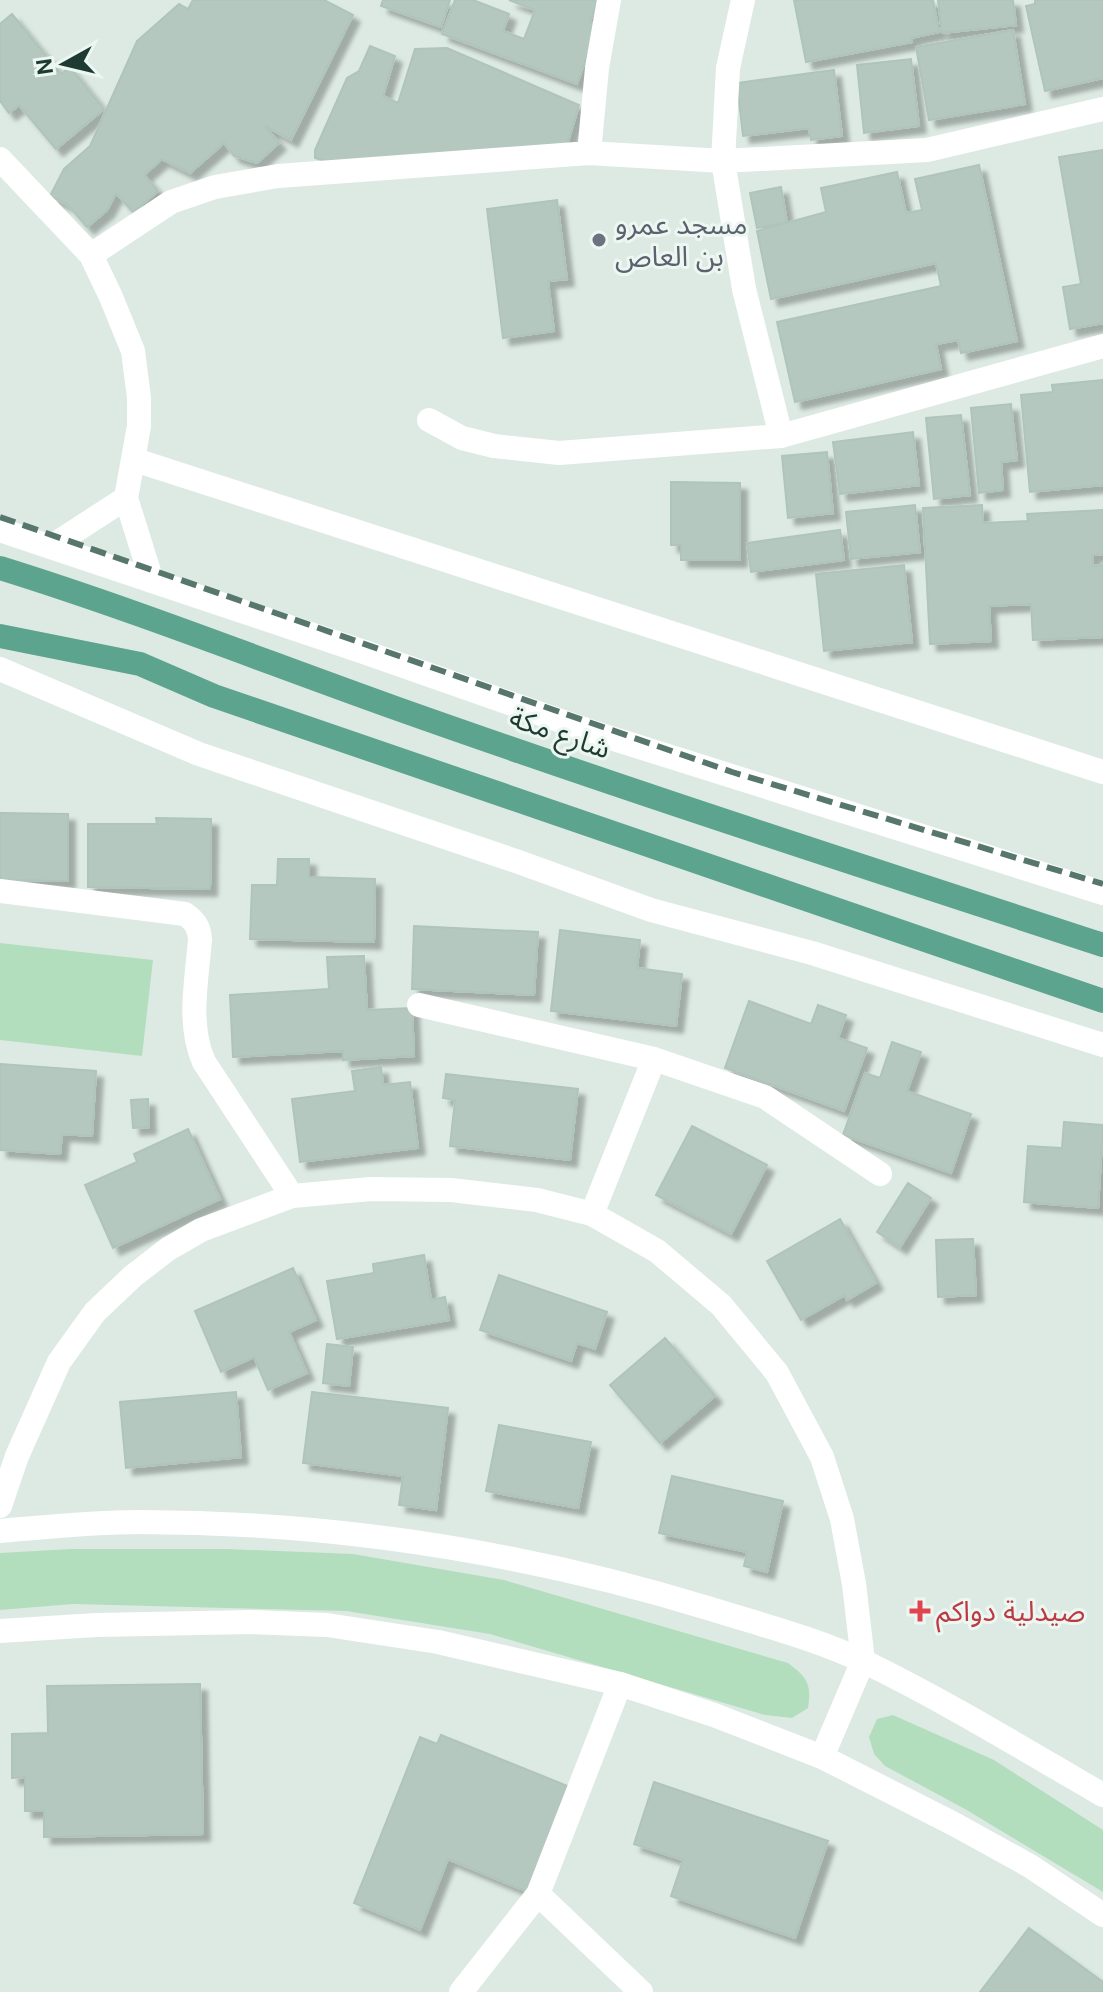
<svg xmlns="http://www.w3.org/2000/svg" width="1103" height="1992" font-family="'DM Sans','Noto Sans Arabic',sans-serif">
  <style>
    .green { fill: #b3debd }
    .building { fill: #b5c8bf; stroke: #afc4ba; stroke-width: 2; filter: url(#shadow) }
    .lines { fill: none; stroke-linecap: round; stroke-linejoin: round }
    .street { stroke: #fff; stroke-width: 24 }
    .secondary { stroke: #fff; stroke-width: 24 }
    .primary { stroke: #5da48f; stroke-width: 24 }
    .rail { stroke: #57776d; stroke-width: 6; stroke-dasharray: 16 8; stroke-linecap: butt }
    .worship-dot { fill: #6b7280; stroke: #edf7f2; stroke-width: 3 }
    .health-dot { fill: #e0444e; stroke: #edf7f2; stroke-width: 3 }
    .labels { text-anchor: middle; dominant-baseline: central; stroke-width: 6; stroke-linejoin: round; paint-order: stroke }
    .worship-label { font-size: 28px; fill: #5b616d; stroke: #edf7f2; text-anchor: start }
    .street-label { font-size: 28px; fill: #1d3b32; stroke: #edf7f2 }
    .health-label { font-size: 28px; fill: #be3a42; stroke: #edf7f2; text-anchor: start }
  </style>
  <defs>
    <filter id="shadow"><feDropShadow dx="7" dy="7" stdDeviation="2" flood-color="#0004"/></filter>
  </defs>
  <rect width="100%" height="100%" fill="#ddeae4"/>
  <path class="green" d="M0 943 153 960 142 1056 0 1040Z
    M71 1549H226L353 1554 504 1580 788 1663C807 1677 812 1684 808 1708L792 1718 765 1715 490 1634 346 1611 73 1604 0 1610V1553Z
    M893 1715 994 1760 1103 1830V1892L965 1809 885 1766 874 1754 869 1737 877 1719Z"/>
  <path class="building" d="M193 0H324L353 15 291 140 265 126 279 143 257 163 234 156 224 143 190 173 162 159 144 175 158 191 133 212 116 193 107 210 87 227 68 205 50 196 64 169 90 146 137 41 179 4 188 9Z
    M383 0H450L441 27 381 6Z
    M455 0H473L509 14 503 31 524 39 535 10 509 0H598L590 22 598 25 577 84 442 34Z
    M794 0H933L939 32 911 38 912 42 806 62Z
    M938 0H1013L1016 25 942 33Z
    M1035 0H1103V78L1045 91 1026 6 1035 4Z
    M12 14 61 74 70 67 104 109 56 149 19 105 9 113 0 101V24Z
    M1013 30 1025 104 929 120 916 47Z
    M370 46 395 56 383 96 398 103 415 49 447 48 579 105 566 148 325 161 315 158V150L347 78 359 71Z
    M911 59 919 126 864 133 857 65Z
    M834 70 842 136 811 140 809 128 743 136 737 83Z
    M1103 150V323L1070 329 1063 287 1081 284 1059 157Z
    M979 165 1017 341 961 353 958 340 936 344 941 369 795 402 777 322 941 286 936 263 771 299 757 231 826 212 821 188 897 172 906 213 922 210 915 179Z
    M781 187 787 222 757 228 750 193Z
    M557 200 567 279 548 281 554 331 503 338 487 209Z
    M1103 380V485L1030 492 1021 395 1053 392 1052 385Z
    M1011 404 1017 460 1001 462 1003 490 979 493 971 408Z
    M961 415 970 495 934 499 926 418Z
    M913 432 919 485 840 494 833 442Z
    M827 452 833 513 788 518 782 456Z
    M671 482 740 483V560H681V545H671Z
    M915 505 920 552 851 559 846 512Z
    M982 505 983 523 1028 521 1027 514 1103 510V554L1092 555 1093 566 1103 565V637L1033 640 1031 604 989 606 991 641 930 644 923 508Z
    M840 530 844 560 751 572 747 543Z
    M904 565 912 642 824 651 816 574Z
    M0 813 68 814V881L0 880Z
    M156 818 211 819 210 889 88 887V824H157Z
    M278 859H309V877L375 879 374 942 250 939 252 885H277Z
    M414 926 538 932 534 995 412 989Z
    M560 930 640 940 637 968 682 974 676 1026 551 1011Z
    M364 956 367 1010 412 1008 414 1056 343 1060V1051L233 1057 230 995 329 989 327 957Z
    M749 1001 811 1024 818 1005 846 1015 838 1038 867 1048 844 1111 725 1068Z
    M892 1042 921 1052 907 1091 971 1114 951 1173 843 1135 865 1073 880 1078Z
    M0 1064 96 1071 92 1136 62 1134 60 1154 0 1150Z
    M381 1067 383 1085 410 1082 418 1148 300 1162 292 1099 355 1091 352 1071Z
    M446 1074 578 1089 570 1160 450 1146 455 1100 443 1098Z
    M148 1099 149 1127 133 1128 131 1100Z
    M1064 1122 1103 1125 1098 1208 1024 1202 1028 1146 1062 1148Z
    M692 1126 767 1165 731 1234 656 1195Z
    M188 1129 220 1199 113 1248 85 1185 137 1162 134 1154Z
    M908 1183 931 1198 900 1247 877 1232Z
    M840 1219 876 1283 847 1300 845 1295 801 1320 767 1261Z
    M973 1239 976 1295 938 1297 936 1240Z
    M424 1255 431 1300 445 1297 449 1320 337 1339 327 1281 374 1273 373 1264Z
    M293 1268 316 1320 289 1332 307 1373 268 1390 254 1357 221 1372 195 1311Z
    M499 1275 607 1312 595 1349 577 1343 571 1361 480 1330Z
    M665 1338 715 1396 660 1443 610 1385Z
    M327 1344 353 1347 349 1386 323 1383Z
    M236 1392 241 1457 126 1468 120 1402Z
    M312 1392 448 1408 436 1510 399 1505 403 1476 303 1463Z
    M499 1425 591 1442 578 1508 486 1491Z
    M672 1476 783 1501 767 1572 744 1566 747 1552 659 1533Z
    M200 1684 203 1834 44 1837V1811H25V1777L12 1778V1734L48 1733 47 1686Z
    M441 1735 570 1787 528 1892 448 1859 420 1930 354 1903 420 1737 437 1744Z
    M654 1782 828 1841 795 1938 671 1896 683 1860 634 1844Z
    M1029 1928 1103 1982V1992H980Z"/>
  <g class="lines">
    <path class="street" d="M743 0 728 68 723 161 744 289 781 436
      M589 153 597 68 609 0
      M0 159 91 255
      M429 420 462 438 494 446 559 453 781 436 1103 346
      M135 460 1103 772
      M52 546 126 498
      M152 581 126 498 139 426V398L133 351 111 297 91 255 171 202 215 187 278 176 589 153 723 161 927 150 1103 109
      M0 891 185 914C195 921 199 927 200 939 197 980 187 1024 204 1062L292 1196
      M419 1005 654 1059 765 1097 880 1174
      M592 1214 654 1059
      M0 1506 17 1456 59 1362 95 1312 133 1276 168 1249 201 1230 292 1196 371 1189 451 1190 537 1200 592 1214 657 1251 721 1305 777 1373 822 1457 842 1519 854 1584 863 1661 822 1757
      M538 1894 641 1992
      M461 1992 538 1894 620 1684"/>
    <path class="secondary" d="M0 530 364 652 598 734 1103 893
      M0 669 199 754 516 861 651 910 812 953 1103 1045
      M0 1531C46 1527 93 1522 139 1522 334 1522 525 1552 711 1609 762 1625 817 1639 865 1662 947 1702 1025 1750 1103 1795
      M0 1631 96 1625 251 1622 327 1625 438 1642 620 1684 714 1715 822 1757 954 1824 1030 1866 1103 1915"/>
    <path class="primary" d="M0 568C135 610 266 662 398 709 632 792 868 868 1103 945
      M0 636 140 664 214 696 1103 1001"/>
    <path class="rail" d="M0 517 732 772 1103 884"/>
  </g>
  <circle class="worship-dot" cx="599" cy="240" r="8"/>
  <path class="health-dot" d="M916 1599h8v8h8v8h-8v8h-8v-8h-8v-8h8z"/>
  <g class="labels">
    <g class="worship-label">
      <text x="615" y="224">مسجد عمرو<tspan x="615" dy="32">بن العاص</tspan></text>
    </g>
    <g class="street-label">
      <text transform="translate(560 733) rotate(19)">شارع مكة</text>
    </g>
    <g class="health-label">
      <text x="936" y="1611">صيدلية دواكم</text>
    </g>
  </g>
  <g transform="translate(64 64) rotate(262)" stroke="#edf7f2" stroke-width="6" paint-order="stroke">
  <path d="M0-6L14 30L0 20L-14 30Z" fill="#1d3b32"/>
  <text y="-12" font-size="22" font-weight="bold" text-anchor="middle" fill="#1d3b32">N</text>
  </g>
</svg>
